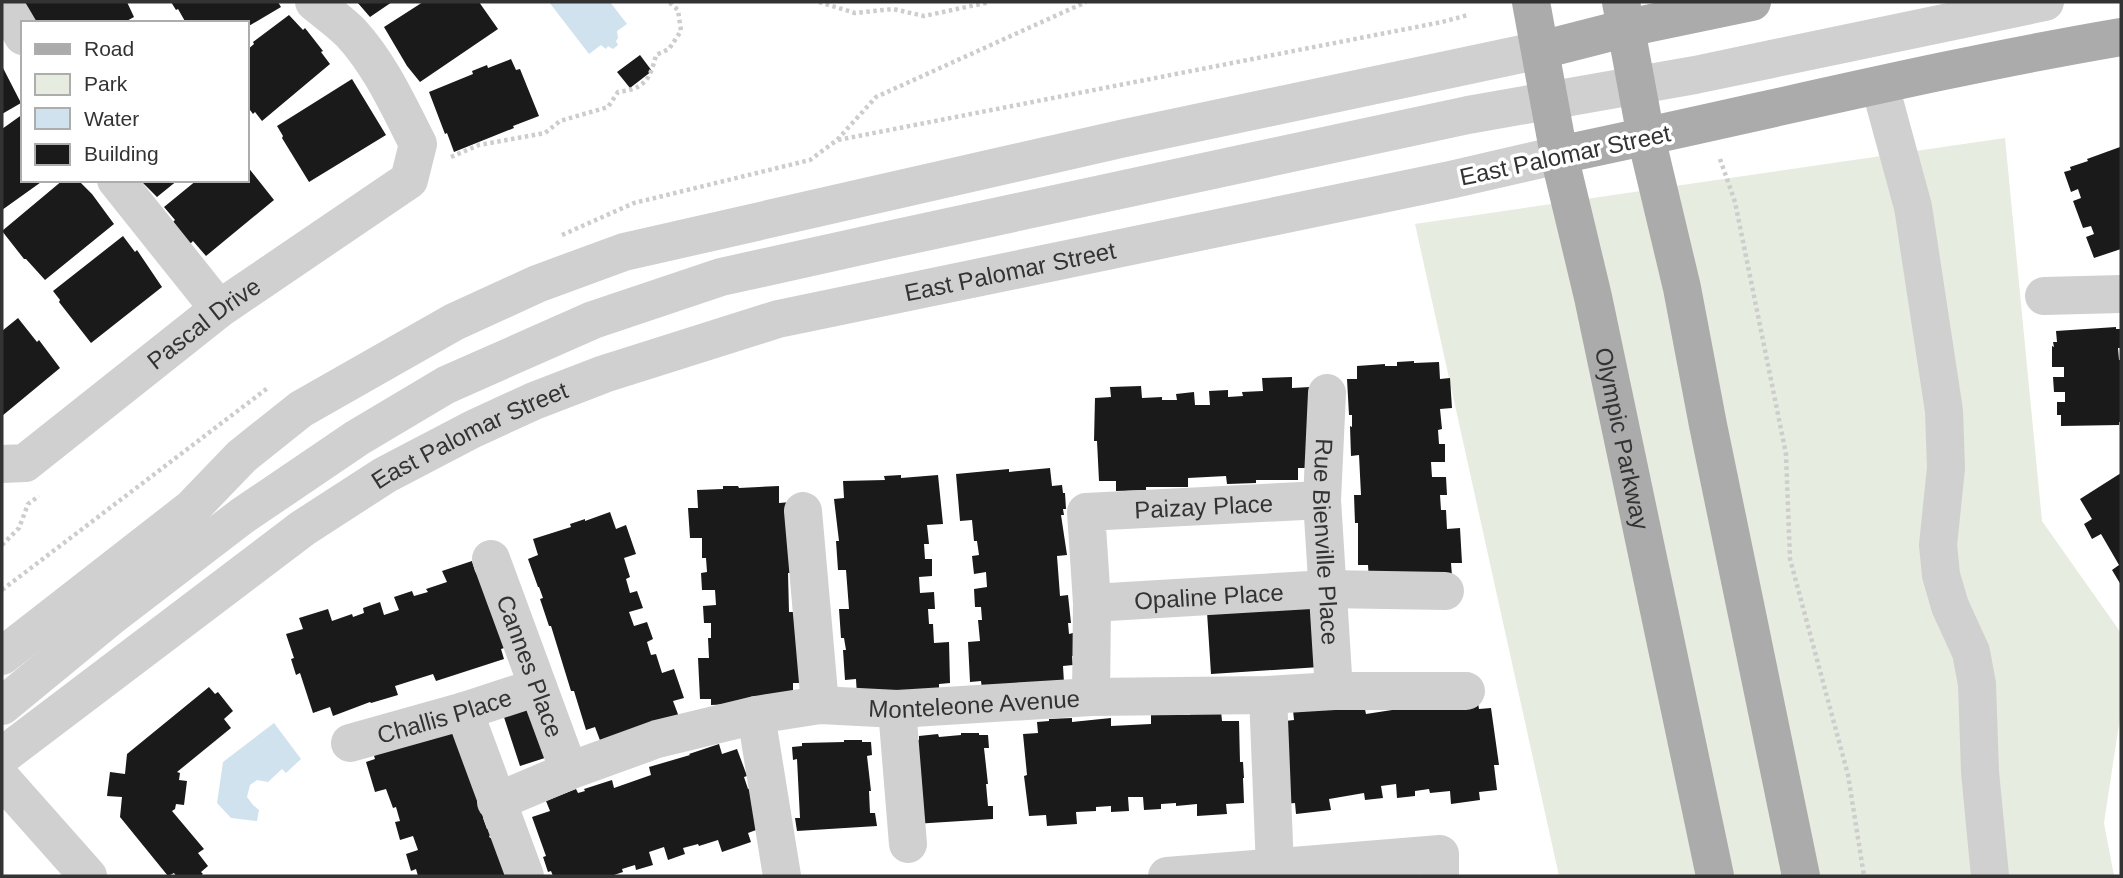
<svg xmlns="http://www.w3.org/2000/svg" width="2123" height="878" font-family="Arial,sans-serif">
  <style>
    .green { fill: #e6ecdf }
    .water { fill: #cfe2ee }
    .building { fill: #1a1a1a }
    .lines { fill: none; stroke-linecap: round; stroke-linejoin: round }
    .path { stroke: #cdcdcd; stroke-width: 4.5; stroke-dasharray: 3.5 3.5; stroke-linecap: butt }
    .minor { stroke: #d0d0d0; stroke-width: 38 }
    .major { stroke: #ababab; stroke-width: 38 }
    .labels { text-anchor: middle; dominant-baseline: central; stroke-width: 7; stroke-linejoin: round; paint-order: stroke }
    .street-label { font-size: 24px; fill: #333; stroke: #fff }
  </style>
  <rect width="100%" height="100%" fill="#fff"/>
  <path class="green" d="M2005 138 2042 521 2121 633V711L2104 823 2114 876H1559L1415 224Z"/>
  <path class="water" d="M549 2H610L627 24 617 31 618 38 616 41 618 45 613 49 608 46 606 49 601 45 589 54Z
    M274 723 301 759 286 773 282 769 268 782 257 780 250 785 247 797 253 805 259 810 257 821 231 818 217 803 223 762Z"/>
  <path class="building" d="M24 2H127L134 17 123 23H31Z
    M171 2H278L281 7 247 27V23H186L178 9 176 10Z
    M357 2H392L370 17Z
    M423 2H479L498 29 420 82 407 66 384 27Z
    M289 15 303 30 305 28 323 51 321 52 330 64 262 121 255 112 253 114 247 106V50L254 44 253 42Z
    M640 55 652 71 630 88 617 72Z
    M511 59 516 70 520 69 539 116 513 126 514 128 454 152 447 133 445 134 429 92 473 74 472 71 487 65 488 68Z
    M2 66 21 103 2 114Z
    M352 79 386 135 309 182 282 138 283 136 277 126Z
    M23 114V180H44L2 210V129Z
    M2120 147 2121 249 2094 258 2086 237 2094 234 2091 226 2083 228 2073 201 2081 198 2078 189 2071 192 2064 172 2071 170 2070 167 2088 161 2087 159Z
    M247 166 274 200 206 256 193 241 190 244 173 222 175 220 164 207 197 180H247Z
    M63 180H78L92 194 114 224 45 280 26 259H24L2 231Z
    M140 180H178L157 197Z
    M123 236 135 252 137 250 162 287 91 343 59 302 60 300 53 291Z
    M18 318 37 342 39 340 60 368 2 416V331Z
    M2116 327V329H2121V348H2118L2119 360H2121V391H2120L2121 422H2119V425L2061 426V415H2057V402H2065V392H2054L2053 377H2064V367H2052V346L2054 347 2053 342H2057L2056 331Z
    M1414 361V363L1439 362 1440 379 1450 378 1452 408 1440 409 1442 429 1438 430 1439 444H1445V462H1431L1432 477H1446L1447 495H1440L1441 510H1446L1447 529 1460 528 1462 563H1451L1452 576 1369 581 1368 565H1358V523H1355L1354 495H1361L1359 455 1351 456 1350 426 1352 427V415H1349L1347 379H1357V366L1385 364V366H1397V362Z
    M1292 377V388L1310 387 1313 468H1298V480H1256V483L1227 484 1226 476 1188 478V487H1146V490L1116 491V481H1099L1097 441H1094L1095 398 1111 397 1110 387 1141 386 1142 398 1162 397V400H1177L1176 394 1194 392 1195 405H1210L1209 391 1228 390V397L1243 396 1242 392 1263 391 1262 378Z
    M1050 468 1052 486 1062 485 1063 493H1065L1066 509H1063L1064 515H1061L1067 555 1057 556 1060 596 1068 595 1071 623H1068L1069 634 1073 633 1075 656H1072L1073 665 1063 666 1064 683 982 689 981 681 970 682 968 642 980 641 978 620H982L981 607H975L974 589 987 587 986 572 974 574 972 556 979 555 977 541H974L972 520 960 521 956 474 1009 469V472Z
    M2121 473V585L2112 570 2119 565 2101 534 2092 539 2084 524 2092 519 2080 499Z
    M901 475V478L938 475 943 524 927 525 929 544H924L925 559H932V576L919 577 920 593 934 592 935 609H928L929 624H933L934 643 949 642 950 683 939 684V691L857 696 856 679 845 680 843 650H846L844 638H841L839 609H849L846 570H838L836 541H839L834 499 844 498 843 481 885 480 884 476Z
    M723 486H738L739 488 779 486V503L791 502 796 573H788L789 612H797L803 683H793V701L711 705V699H700L698 658H709L708 638H711V623H704L703 606 716 605 715 590H702L701 573 707 572 706 558H702V538H690L688 508H698L697 490 723 489Z
    M610 512 616 529 626 525 636 554 624 558 630 577 626 579 630 593 637 591 643 608 629 612 634 626 647 622 653 639 647 642 651 655 656 654 662 673 674 669 684 698 673 701 679 717 601 743 595 727 586 730 574 691H571L551 626H549L540 599 543 598 539 587H538L528 559 538 555 533 539 571 527 570 524 585 519V521Z
    M472 561 475 571 517 644 501 649 504 659 436 681 433 674 395 686 398 695 371 703 370 702 333 716 330 707 313 713 300 673 296 675 291 659 294 658 286 634 303 629 299 618 328 609 332 621 352 614 353 617 364 613 363 608 380 602 384 615 399 610 394 597 412 591 414 596 428 592 426 589 447 582 442 571Z
    M1316 605 1320 667 1211 674 1207 612Z
    M209 687 215 694 218 692 233 711 224 719 231 728 177 772 180 773 179 780 187 781 184 805 176 804 175 809 172 811 204 849 198 853 208 866 201 872 203 874 200 876H176L174 873 168 876 120 817 122 797 107 796 110 772 125 774 127 754Z
    M533 693 554 755 520 766 500 705Z
    M1477 697 1479 709 1491 708 1499 765H1494L1497 790 1479 792 1480 800 1451 804 1450 791 1430 793 1429 789 1415 791V796L1397 798 1396 784 1381 786 1383 798 1365 800 1364 793 1329 799 1331 810 1296 814 1295 803 1284 804 1276 722 1294 720 1293 710 1364 705 1366 714Z
    M1190 710 1221 711 1222 721H1239L1240 762H1243L1244 778H1243L1244 803 1226 804 1227 814 1197 816V804L1176 806V803L1161 804V809L1144 810 1143 797H1128L1129 811 1111 812V806L1096 807V811L1076 812 1077 824 1047 826 1046 815 1029 816 1024 776 1027 775 1023 734 1038 733 1037 722 1049 721V719L1072 718V722L1111 718V726L1151 724V715H1190Z
    M449 717 484 817 483 818 487 829 489 828 491 835 489 836 490 838 499 835 514 876H418L416 869 411 871 406 854 418 850 413 836 400 840 395 822 400 821 396 807 393 808 386 789 375 792 366 762 375 759 370 743Z
    M961 733H979V735H988L989 748H984L988 784H986L988 806H993V819L914 824 909 740H919V736L938 734 939 737 961 735Z
    M844 740H862V742H871L872 755 867 756 871 791H869L870 813H875L877 826 797 831 795 818H800L797 759 793 760 792 747 802 746V743L844 742Z
    M719 744 722 754 737 749 747 776 744 777 748 789 751 788 764 827 748 833 751 842 722 852 718 840 699 846 698 844 683 848 685 854 668 860 664 847 649 852 653 865 636 870 635 865 622 869 623 872 611 876H553L551 871 548 872 543 857 546 856 532 817 550 811 546 801 576 789 578 793 585 791 584 789 612 780 614 788 651 775 649 767 690 755 689 754Z"/>
  <g class="lines">
    <path class="path" d="M819 2 855 13 893 9 924 16 990 2
      M838 140 1442 22 1468 15
      M451 157 479 145 545 133 560 121 608 107 618 92C644 89 650 80 656 55L669 49 681 31 678 10 669 2
      M1720 159 1735 202 1786 454 1790 559 1848 775 1864 876
      M562 235 634 203 810 160 837 140 876 97 1086 2
      M2 545 19 528 28 504 39 496
      M2 590 269 387"/>
    <g class="minor">
      <path d="M3 2 23 36"/>
      <path d="M1880 86 1913 207 1944 411 1946 468 1938 545 1941 575 1950 606 1971 652 1977 684 1980 772 1990 876"/>
      <path d="M116 180 219 309"/>
      <path d="M2044 296 2121 294"/>
      <path id="s1" d="M1327 393 1322 500 1334 691"/>
      <path id="s2" d="M2 464 25 463 219 309 409 180 418 144C398 105 381 66 351 33 340 22 326 12 314 2"/>
      <path d="M803 511 820 705"/>
      <path id="s3" d="M491 559 569 771"/>
      <path id="s4" d="M1092 603 1327 589 1445 591"/>
      <path d="M2 656 192 508 242 456 301 409 454 322 537 284 624 252 1125 138 1541 50"/>
      <path d="M1268 695 1275 868"/>
      <path id="s5" d="M1091 697 1092 603 1086 512 1322 500"/>
      <path d="M2 706 109 618 242 516 357 438 446 385 593 320 721 277 888 240 1468 115 1695 75 2045 2"/>
      <path d="M897 709 908 844"/>
      <path d="M464 711 525 876"/>
      <path d="M756 715 782 876"/>
      <path id="s6" d="M350 743 464 711 538 687"/>
      <path id="s7" d="M2 756 303 528 385 475 473 429 534 401 604 374 778 319 1450 180 1559 155"/>
      <path d="M2 779 88 876"/>
      <path id="s8" d="M496 802 569 771 657 739 756 715 820 705 897 709 1091 697 1268 695 1334 691H1466"/>
      <path d="M1167 876 1440 854V876"/>
    </g>
    <g class="major">
      <path id="s9" d="M1531 2 1559 155 1593 297 1715 876"/>
      <path d="M1621 2 1646 137 1682 288 1708 425 1801 876"/>
      <path d="M1541 50 1627 28 1752 2"/>
      <path d="M1559 155C1747 116 1933 69 2121 37"/>
    </g>
  </g>
  <g class="labels">
    <g class="street-label">
      <text transform="translate(1565 155) rotate(-12)">East Palomar Street</text>
      <text stroke="none"><textPath href="#s7" startOffset="1136">East Palomar Street</textPath></text>
      <text stroke="none"><textPath href="#s2" startOffset="250">Pascal Drive</textPath></text>
      <text stroke="none"><textPath href="#s7" startOffset="569">East Palomar Street</textPath></text>
      <text stroke="none"><textPath href="#s9" startOffset="446">Olympic Parkway</textPath></text>
      <text stroke="none"><textPath href="#s5" startOffset="303">Paizay Place</textPath></text>
      <text stroke="none"><textPath href="#s1" startOffset="149">Rue Bienville Place</textPath></text>
      <text stroke="none"><textPath href="#s4" startOffset="117">Opaline Place</textPath></text>
      <text stroke="none"><textPath href="#s3" startOffset="114">Cannes Place</textPath></text>
      <text stroke="none"><textPath href="#s8" startOffset="494">Monteleone Avenue</textPath></text>
      <text stroke="none"><textPath href="#s6" startOffset="98">Challis Place</textPath></text>
    </g>
  </g>
  <rect width="2123" height="878" fill="none" stroke="#333333" stroke-width="7"/>
  <rect x="21" y="21" width="228" height="161" fill="#ffffff" stroke="#adadad" stroke-width="2"/>
  <rect x="35" y="44" width="35" height="10" fill="#ababab" stroke="#adadad" stroke-width="2"/>
  <text x="84" y="56" font-size="21" fill="#333333">Road</text>
  <rect x="35" y="74" width="35" height="21" fill="#e6ecdf" stroke="#adadad" stroke-width="2"/>
  <text x="84" y="91" font-size="21" fill="#333333">Park</text>
  <rect x="35" y="108" width="35" height="21" fill="#cfe2ee" stroke="#adadad" stroke-width="2"/>
  <text x="84" y="126" font-size="21" fill="#333333">Water</text>
  <rect x="35" y="144" width="35" height="21" fill="#1a1a1a" stroke="#adadad" stroke-width="2"/>
  <text x="84" y="161" font-size="21" fill="#333333">Building</text>
</svg>
